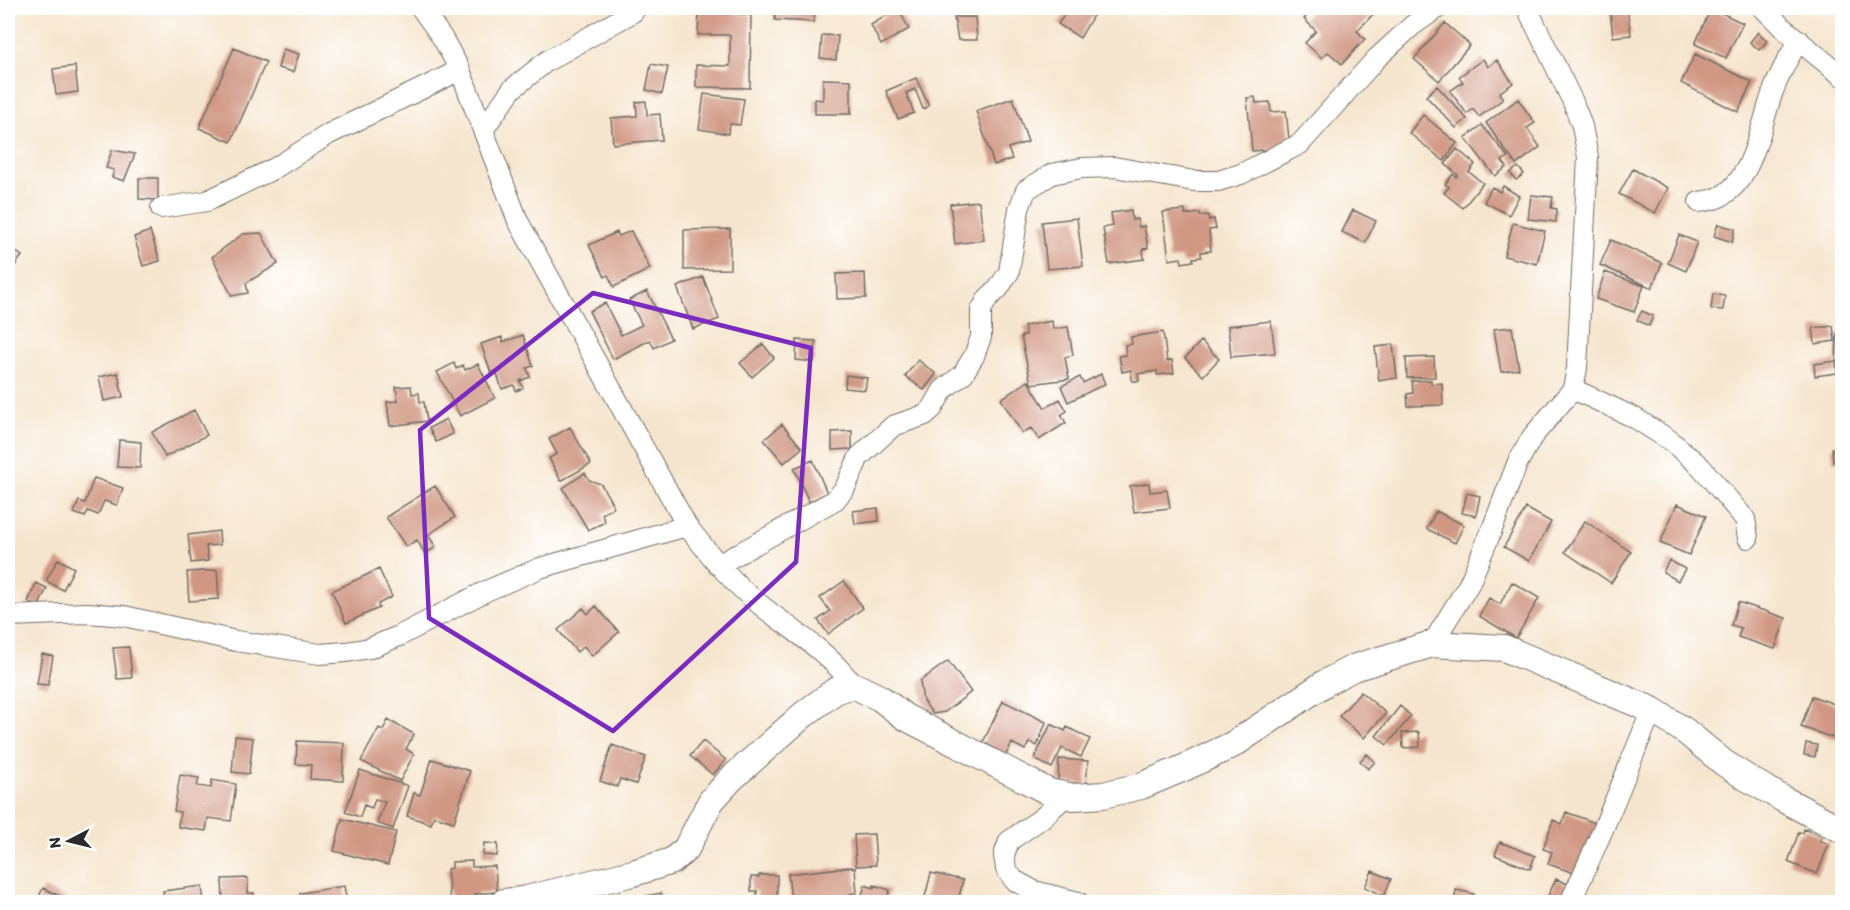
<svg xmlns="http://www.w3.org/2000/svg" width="1850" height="910" font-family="Itim,sans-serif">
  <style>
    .building { fill: #d09783 }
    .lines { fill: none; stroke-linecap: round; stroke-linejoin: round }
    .minor-casing { stroke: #726c64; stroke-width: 22 }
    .tertiary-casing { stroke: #726c64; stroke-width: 28 }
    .minor { stroke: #fff; stroke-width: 20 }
    .tertiary { stroke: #fff; stroke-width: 26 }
    .marked { fill: none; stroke: #7b2cbf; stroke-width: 4.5; stroke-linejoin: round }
  </style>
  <rect width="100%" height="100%" fill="#fff"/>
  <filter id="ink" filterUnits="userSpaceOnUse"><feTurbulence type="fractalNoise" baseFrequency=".0167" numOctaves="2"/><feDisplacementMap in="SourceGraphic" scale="12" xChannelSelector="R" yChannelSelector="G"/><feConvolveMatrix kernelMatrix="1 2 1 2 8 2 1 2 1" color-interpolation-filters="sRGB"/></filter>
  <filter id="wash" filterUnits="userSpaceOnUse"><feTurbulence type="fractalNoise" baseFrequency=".008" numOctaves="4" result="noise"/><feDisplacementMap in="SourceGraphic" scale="24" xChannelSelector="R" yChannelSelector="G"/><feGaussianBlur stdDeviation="1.35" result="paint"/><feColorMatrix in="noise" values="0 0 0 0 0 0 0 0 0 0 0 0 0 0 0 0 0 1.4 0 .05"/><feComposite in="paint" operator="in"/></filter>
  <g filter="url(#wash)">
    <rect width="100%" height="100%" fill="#f6e5ce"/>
    <g id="blocks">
      <path class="building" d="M699 8H738V14L751 15 750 88 696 87V65L730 66V35H698Z
        M775 8H815L814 22 775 20Z
        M898 8 909 29 881 45 871 25Z
        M1069 8H1087L1095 12 1080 38 1058 24Z
        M1314 8H1370L1375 12 1357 31 1365 39 1342 64 1328 52 1322 58 1305 43 1316 31 1304 19Z
        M1627 8 1631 35 1613 37 1610 10Z
        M1711 8 1743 23 1726 58 1695 44Z
        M954 17H975L977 40H958Z
        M1445 23 1470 45 1439 81 1414 59Z
        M1758 32 1767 41 1759 50 1750 42Z
        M822 35 838 36 836 60 820 58Z
        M234 48 266 62 231 142 199 128Z
        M283 49 299 54 293 72 278 68Z
        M1695 54 1752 82 1738 112 1681 83Z
        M1483 59 1488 67 1497 60 1513 83 1499 93 1503 99 1479 117 1473 109 1467 114 1450 91 1463 82 1459 77Z
        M651 64 668 67 662 94 646 90Z
        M75 66 78 92 56 95 53 69Z
        M916 78 929 106 923 109 915 89 906 93 914 113 898 119 886 91Z
        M823 79 851 80V114H815V99L823 100Z
        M1437 86 1467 119 1456 128 1426 96Z
        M704 94 744 99 740 125 730 124 728 134 699 129Z
        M1255 97 1256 103 1270 102 1271 112 1286 111 1290 148 1252 151 1247 98Z
        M1013 98 1028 142 1008 148 1012 159 994 165 976 111Z
        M1518 99 1535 123 1527 128 1540 147 1516 165 1486 123Z
        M646 101 647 115 660 114 662 140 613 144 611 118 637 116 636 102Z
        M1423 115 1457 143 1444 161 1409 133Z
        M1482 125 1508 157 1502 161 1507 167 1495 176 1465 138Z
        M1457 149 1475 164 1469 172 1483 183 1463 208 1444 193 1449 187 1445 184 1453 174 1456 177 1458 175 1445 164Z
        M112 150 135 154 124 181 112 177 114 170 106 168Z
        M1518 167 1524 174 1516 180 1510 173Z
        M1633 169 1668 188 1655 213 1619 194Z
        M139 178H158V200L139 199Z
        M1503 186 1519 196 1509 215 1484 202 1492 187 1500 192Z
        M1531 195 1553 197 1551 208 1557 209 1556 222 1528 219Z
        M979 201 984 240 955 244 950 204Z
        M1131 210 1132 220 1137 219 1139 227 1144 226 1148 248 1143 249 1144 259 1109 264 1103 228 1113 226 1111 213Z
        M1185 210V215L1200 213V216L1208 215 1209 220 1214 219 1216 229 1209 230 1211 251 1201 252V257L1193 258V261L1182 263 1181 258 1169 260 1163 212Z
        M1353 210 1376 221 1365 243 1342 232Z
        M1077 218 1083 266 1047 269 1042 222Z
        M1513 223 1545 231 1537 264 1504 256Z
        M1718 224 1735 229 1732 242 1714 236Z
        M730 229V269L684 270V230Z
        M150 231 160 261 143 266 134 237Z
        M631 231 650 269 614 287 608 275 605 277 589 245 617 232 619 236Z
        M261 233 278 264 246 283 248 293 232 296 212 257 243 234Z
        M1679 235 1697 242 1686 271 1668 263Z
        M1611 240 1662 263 1652 288 1600 265Z
        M8 246 22 256 8 275Z
        M1605 272 1644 286 1634 312 1596 299Z
        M865 273 866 298 837 299 836 274Z
        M703 277 719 319 693 329 677 287Z
        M647 291 671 339 654 348 650 340 613 359 589 311 605 303 621 335 642 325 629 300Z
        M1713 294 1725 296 1723 310 1711 309Z
        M1642 311 1653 316 1649 326 1637 320Z
        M1052 321 1053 329 1068 327 1073 355 1065 357 1069 379 1031 384 1021 336 1026 335 1024 326Z
        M1271 321 1275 353 1231 357 1228 326Z
        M1833 326 1835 341 1815 344 1813 328Z
        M1512 327 1519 369 1501 372 1494 329Z
        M1163 332 1167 361 1172 360 1174 373 1157 375V371L1138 374 1139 381H1132L1131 370 1122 372 1119 356 1126 355 1125 345 1132 344 1131 337Z
        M1837 334H1842V361H1836Z
        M523 335 533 366 527 368 530 377 520 381 523 388 516 391 514 385 502 389 496 371 491 373 481 344 502 337 503 342Z
        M797 340 816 341 814 362 796 360Z
        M1201 341 1219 359 1203 376 1185 358Z
        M763 344 774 358 752 377 740 363Z
        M1393 345 1397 378 1379 381 1375 347Z
        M1434 357 1435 377 1407 378 1406 358Z
        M918 360 936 374 924 390 905 376Z
        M1836 361 1837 373 1815 376 1814 364Z
        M454 363 456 369 463 365 465 370 478 364 495 398 460 416 437 372Z
        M118 373 123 397 104 401 99 377Z
        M1101 374 1105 384 1068 402 1061 386 1080 377 1083 383Z
        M846 375 867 378 865 390 845 388Z
        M1431 380V384L1442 383 1443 405 1408 406 1407 394 1413 393 1412 381Z
        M1028 381 1045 408 1060 399 1067 411 1061 415 1066 423 1039 440 1031 428 1022 433 1001 399Z
        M411 386 412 394 419 393 420 402H424L427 421 390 426 387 402 398 401 396 387Z
        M194 410 207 435 165 457 152 432Z
        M446 419 453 434 436 442 429 428Z
        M782 424 802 448 784 463 764 440Z
        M570 427 591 464 561 481 549 458 557 454 549 439Z
        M852 431V449L832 450V432Z
        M119 440 141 442 140 468 117 467Z
        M1842 447V461L1833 462 1832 448Z
        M813 460 827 493 809 502 794 468Z
        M585 473 589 480 601 484 614 507 602 514 605 522 588 530 563 488Z
        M94 478 123 488 117 505 104 501 98 515 88 511 85 517 74 513 79 501 85 503Z
        M1149 483 1150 492 1167 490 1170 508 1134 512 1130 486Z
        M435 486 455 517 428 535 436 547 425 554 417 540 406 547 386 517Z
        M1467 493 1480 496 1476 516 1462 513Z
        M1677 504 1706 516 1689 555 1660 543Z
        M878 508 879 521 855 524 853 511Z
        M1526 508 1551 522 1529 561 1504 547Z
        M1436 511 1464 525 1455 543 1427 529Z
        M1585 521 1631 552 1611 583 1565 552Z
        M219 531 220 545 206 546 208 561 191 563 188 535Z
        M58 559 74 568 63 590 46 581Z
        M1669 560 1685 569 1678 581 1663 572Z
        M379 569 392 597 378 604 379 608 346 623 332 591Z
        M217 570 219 599 189 601 187 572Z
        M844 581 863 608 828 634 818 620 830 611 820 598Z
        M1512 582 1539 598 1516 638 1479 616 1489 598 1500 604Z
        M36 583 47 588 38 607 28 602Z
        M1738 602 1786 618 1775 649 1738 637 1741 628 1731 625Z
        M596 606 619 632 592 656 584 646 577 652 558 630 583 608 588 614Z
        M129 647 132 678 117 679 113 648Z
        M42 654 53 656 48 685 37 684Z
        M948 661 971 692 945 712 933 714 923 701 920 681Z
        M1361 692 1386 713 1364 738 1339 716Z
        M1812 696 1837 705 1838 701 1842 703V741L1801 727Z
        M1003 701 1046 722 1037 746 1030 742 1025 750 1012 743 1006 755 983 742Z
        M1400 706 1411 716 1387 745 1376 736Z
        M388 720 414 734 406 749 414 754 400 781 361 761 379 728 383 730Z
        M1051 724 1065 731 1067 727 1090 739 1081 757 1062 748 1052 768 1034 759Z
        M1419 732 1420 747 1403 748 1402 733Z
        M235 736 253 738 249 774 232 772Z
        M297 741 344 743 343 781 310 779 311 765 296 764Z
        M703 741 726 760 713 775 690 756Z
        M1806 743 1817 745 1815 757 1804 755Z
        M612 745 646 757 636 784 620 779 617 787 600 781Z
        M1367 754 1375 762 1368 769 1360 761Z
        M432 759 470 771 454 822 434 816 431 824 407 816 414 793 420 795Z
        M1059 759 1088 761 1086 784 1058 782Z
        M360 770 408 786 393 829 377 823 385 802 375 799 372 808 364 805 360 817 345 812Z
        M180 775 199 778 197 786 211 788 212 780 236 784 231 821 208 818 206 831 178 827 180 812 174 811Z
        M1566 812 1598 824 1580 875 1548 864 1552 852 1543 849 1553 820 1562 824Z
        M342 819 396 832 388 865 334 851Z
        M1804 829 1822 837 1820 841 1829 844 1817 874 1788 862 1799 832 1803 833Z
        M874 834 876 865 856 866 854 835Z
        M1500 842 1535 856 1530 869 1495 855Z
        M484 843 498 844 497 856 483 855Z
        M472 861V867L495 866 497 892 475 894V898L450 900 447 869 452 868V862Z
        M849 867 855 868 857 893 850 894 851 902H830L829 897 791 900 788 874Z
        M1372 871 1391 879 1384 896 1365 887Z
        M931 873 963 880 958 902 924 901Z
        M759 875H777V899H757V891H751V877H759Z
        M248 878V893H254V902H223L222 879Z
        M1556 879 1570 885 1563 902H1545Z
        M865 885 874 888V885L890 890 886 902 876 899 875 902H860Z
        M202 886 204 902H164L163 891Z
        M344 886 347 902H302L300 893Z
        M43 888 66 899 64 902 37 901Z
        M1456 890 1474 894 1472 902H1454Z
        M661 893 663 902H646L645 896Z
        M620 894 622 902H595L594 898Z"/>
    </g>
  </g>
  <g filter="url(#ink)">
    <use href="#blocks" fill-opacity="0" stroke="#726c64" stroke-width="1.5"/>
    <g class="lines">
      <g class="minor-casing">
        <path id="minor" d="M421 8 443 39 460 70 518 221 687 526C710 555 733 584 763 607 796 633 827 651 853 685
          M1763 8 1783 28 1842 76
          M483 130 512 89 547 61 633 12 636 8
          M1699 202C1705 201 1712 200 1717 198 1752 184 1761 126 1772 94 1779 75 1788 58 1799 40
          M161 208 207 201 275 168 329 134 460 70
          M1573 389 1635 418 1671 441 1701 467 1745 519 1748 538
          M718 565 835 500 845 488 859 457 893 426 925 415 932 409 943 390 963 374 974 356 981 337V310L988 298 998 289 1009 272 1019 209 1026 190 1052 174 1082 168 1114 167 1194 181H1218L1241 174 1300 144 1376 59 1413 25 1438 8
          M8 616 88 613 124 616 236 641 320 654 346 652 370 648 399 636 486 591 540 568 687 526
          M1432 644 1469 584 1491 532 1517 464 1532 437 1573 389 1577 368 1588 157 1582 126 1573 102 1527 8
          M1067 795 1042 818 1009 841 1004 855 1006 869 1014 880 1034 891 1078 902
          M1570 902C1601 840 1625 774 1652 710"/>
      </g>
      <g class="tertiary-casing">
        <path id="tertiary" d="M504 902 522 900 633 873 672 861 686 849 711 801 732 778 803 715 835 691 853 685 880 698 905 717 1049 792 1074 797 1103 795 1141 786 1186 767 1234 744 1325 683 1353 668 1432 644 1504 648 1652 710 1685 731 1724 763 1747 778 1783 799 1842 830"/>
      </g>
      <use href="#minor" class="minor"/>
      <use href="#tertiary" class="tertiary"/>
    </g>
  </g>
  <path class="marked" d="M593 293 811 348 796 562 613 731 429 618 420 430Z"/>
  <rect width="1850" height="910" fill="none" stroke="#fff" stroke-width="30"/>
  <g transform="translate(69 841) rotate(263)" stroke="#ffffff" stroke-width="4.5" paint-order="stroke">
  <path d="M0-4.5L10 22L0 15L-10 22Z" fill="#2b2b2b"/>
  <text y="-9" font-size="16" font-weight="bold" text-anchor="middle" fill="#2b2b2b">N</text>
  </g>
</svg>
